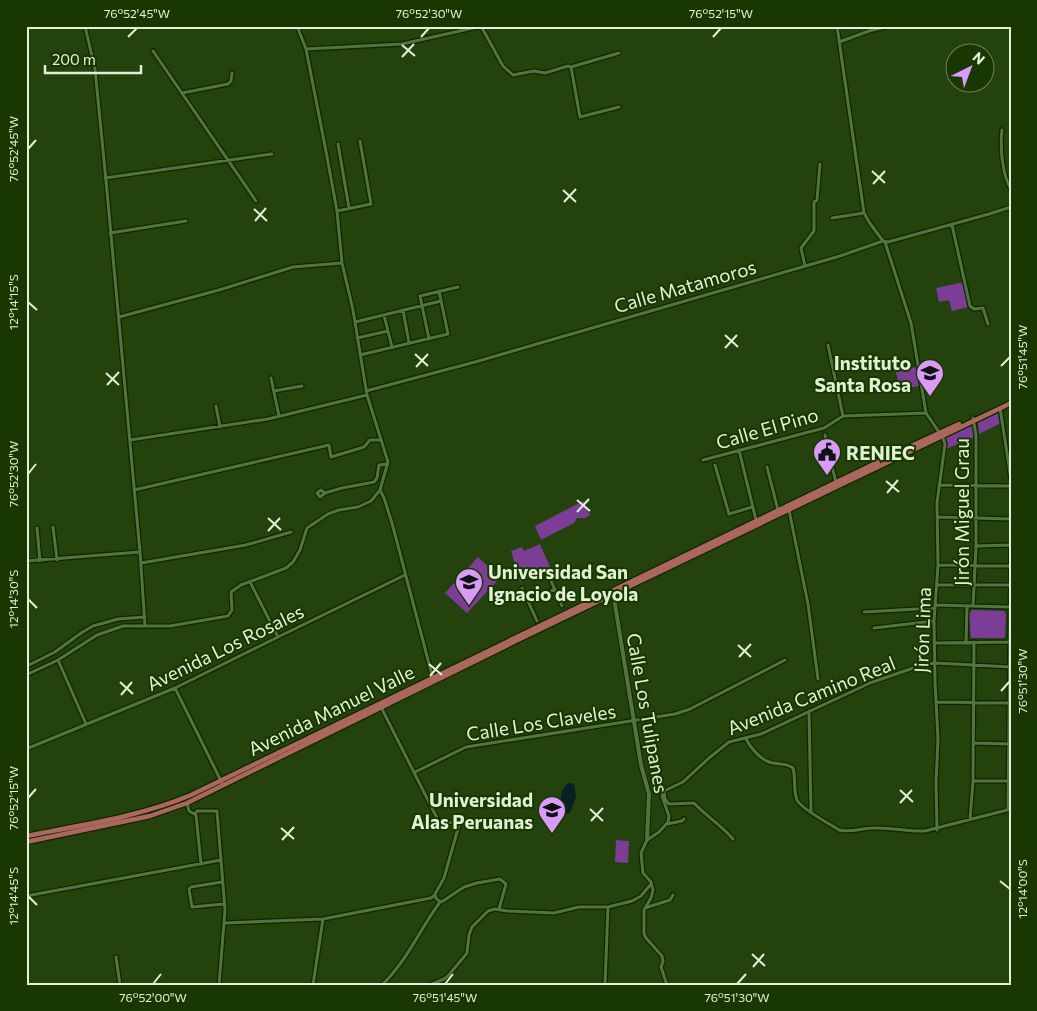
<svg xmlns="http://www.w3.org/2000/svg" width="1037" height="1011" font-family="Commissioner,sans-serif">
  <style>
    .green { fill: #7c3d97 }
    .water { fill: #072222 }
    .lines { fill: none; stroke-linecap: round; stroke-linejoin: round }
    .stream { stroke: #072222; stroke-width: 1 }
    .minor-casing { stroke: #102600; stroke-width: 5.5 }
    .tertiary-casing { stroke: #102600; stroke-width: 6 }
    .primary-casing { stroke: #102600; stroke-width: 7 }
    .minor { stroke: #52743f; stroke-width: 3 }
    .tertiary { stroke: #52743f; stroke-width: 4 }
    .primary { stroke: #ab675d; stroke-width: 4.5 }
    .ticks { fill: none; stroke: #dff2d5; stroke-width: 2 }
    .labels { text-anchor: middle; dominant-baseline: central; stroke-width: 4; stroke-linejoin: round; paint-order: stroke }
    .street-label { font-size: 19px; fill: #dff2d5; stroke: #193700 }
    .poi-label { font-size: 19px; font-weight: bold; fill: #dff2d5; stroke: #193700; text-anchor: end }
    .neatline { fill: none; stroke: #dff2d5; stroke-width: 2 }
    .ticks-label { font-size: 12px; text-anchor: middle; fill: #dff2d5 }
  </style>
  <rect width="100%" height="100%" fill="#23420c"/>
  <path class="green" d="M964 282 969 307 952 311 949 300 939 302 936 288Z
    M916 367 919 386 900 389 896 372Z
    M998 411 1001 423 979 434 978 421Z
    M970 425 973 426 974 437 946 449 947 445 945 436Z
    M583 501 590 515 585 518H577L574 523 541 540 535 526Z
    M540 544 550 567 520 582 511 551 522 547 524 551Z
    M478 557 500 578 467 613 445 593Z
    M972 610 1004 611 1006 615 1005 637 1003 638H971L969 614Z
    M616 840 629 841 628 863 615 862Z"/>
  <path class="water" d="M569 783 574 784 576 797 570 813 564 815 559 813 556 807 561 806C561 796 560 789 569 783Z"/>
  <g class="lines">
    <path class="stream" d="M87 26 94 59"/>
    <g class="minor-casing">
      <path id="minor" d="M85 26 95 69 107 191 140 552 145 626
        M481 26 503 66 513 75 534 71 545 73 568 66 571 67 580 117 619 107
        M837 26 864 213 869 222 883 241
        M839 42 869 31 889 26
        M306 49 402 44 482 26
        M153 51 256 201
        M571 67 619 53
        M182 93 228 84 231 81 232 73
        M1002 130C1000 147 1002 175 1011 189
        M338 144 349 208
        M105 178 272 154
        M337 211 371 204 360 141
        M832 218 864 213
        M952 225 970 306 974 309 983 308 988 324
        M110 233 186 221
        M885 242 911 323 926 413 943 438 945 444 937 503 938 565 934 621 935 682 938 739 936 783 937 830
        M805 266 801 248 814 231V202L817 200 820 164
        M403 310 409 343
        M384 315 392 347
        M119 317 219 290 293 267 342 263
        M355 322 441 301
        M357 338 388 331
        M429 339 420 296 458 287
        M828 345 843 416
        M360 355 448 334 439 291
        M271 378 279 416
        M274 391 302 386
        M366 391 475 362 840 256 883 241 888 242 989 214 1011 207
        M216 406 220 427
        M1000 408 1011 479
        M973 418 976 435V546L973 606
        M825 435 836 483
        M130 440 268 419 367 395
        M739 450 756 520
        M703 460 824 428 843 416 926 413
        M715 465 729 514 752 507
        M767 467 778 510
        M939 485 1011 486
        M134 490 329 445 331 457 364 447 370 440H381
        M380 490 384 498 392 523 433 679
        M325 493 321 490 317 493 320 497 325 493 342 488 374 482 377 478 379 465 387 464
        M789 510 808 604 818 679
        M937 517 1011 519
        M53 527 57 560
        M37 528 40 561
        M976 546 1011 545
        M26 561 140 552
        M141 563 246 545 291 532
        M938 565 1010 566
        M548 574 562 606
        M250 582 278 637
        M937 585H1009
        M522 588 537 621
        M529 602 555 589
        M935 605 1009 607
        M864 612 935 608
        M874 628 934 621
        M934 643 1011 642
        M966 643 967 606
        M58 660 86 724
        M26 665H29L55 652 81 633 93 626 118 619 145 617
        M26 675 58 660 97 635 123 626H170L228 616 232 610 231 592 241 585 286 568 293 562 300 550 307 528 328 514 339 510 358 507 371 501 380 490 388 462 367 395 353 310 342 263 337 211 325 146 306 49 297 26
        M175 688 223 785
        M936 702 1011 703
        M381 707 440 824 454 822 459 825 444 878 435 894 436 898 440 902 443 901 464 887 477 883 500 879 506 884 499 909
        M809 711 811 812
        M746 739C750 747 760 759 769 762 777 765 786 762 793 768 796 779 793 790 797 800 801 809 830 824 839 830 851 833 862 828 874 828 891 827 908 832 925 831L1011 809
        M973 743 1011 744
        M26 749 175 688 278 637 405 575
        M415 772 466 747 675 714 690 709 785 660
        M973 781H1008
        M664 791 665 799 669 804 694 803C706 816 721 825 733 839
        M187 803 189 811 196 815 201 864
        M1008 810 1011 546
        M195 814 197 811H217L225 910 219 985
        M970 819 973 781 974 642
        M667 824 682 821 684 819
        M222 882 191 887 189 889 192 907 224 904
        M26 896 221 860
        M645 908 670 900 673 895
        M225 923 323 919 431 898 435 895
        M116 957 120 985
        M313 985 323 919
        M382 985C407 961 420 929 440 902
        M430 985 444 979 448 976 467 953 469 935 472 927 488 911 495 909 507 911 554 913 579 907H608L632 901 641 896 651 884
        M605 985 608 907
        M667 985 661 967 663 961 662 956 646 938 644 934V910L651 898 653 890 651 882 643 873 641 853 647 840 659 832 668 822 669 816 662 796 664 791 683 782 709 758 729 742 761 734 870 683 922 665 935 663 1011 667"/>
    </g>
    <g class="tertiary-casing">
      <path id="tertiary" d="M613 592 641 765 649 794 647 840"/>
    </g>
    <g class="primary-casing">
      <path id="primary" d="M898 452 959 424
        M26 836C81 825 139 817 191 795L878 462
        M26 842 150 816 187 803 528 635 1011 403"/>
    </g>
    <use href="#minor" class="minor"/>
    <use href="#tertiary" class="tertiary"/>
    <use href="#primary" class="primary"/>
  </g>
  <path class="ticks" d="M128 37 137 28M421 37 429 28M713 37 721 28M402 45 415 56M402 57 414 44M28 149 36 140M872 171 885 183M873 184 885 171M563 190 576 202M564 202 576 189M254 209 267 221M255 221 266 208M28 302 37 310M725 335 738 347M725 348 737 335M415 354 428 366M1001 366 1010 357M416 367 428 354M106 373 119 385M107 385 119 372M28 474 36 464M886 481 899 492M887 493 898 480M577 500 590 511M577 512 589 499M268 518 281 530M268 531 280 518M28 599 37 608M738 645 751 657M739 657 751 644M429 664 442 675M430 676 441 663M120 682 133 694M1001 691 1010 681M121 695 132 682M900 790 913 802M28 798 36 789M900 803 912 790M590 809 603 821M591 821 603 808M281 828 294 839M282 840 294 827M1000 881 1010 889M28 896 37 905M752 954 765 966M753 967 764 954M153 984 161 974M445 984 453 974M737 984 746 974"/>
  <defs>
    <g id="university-pin" transform="scale(1.4375)"><path d="M0 17L-7.5 6A9.5 9.5 0 1 1 7.5 6Z" fill="#da9af7" stroke="#193700"/><path d="M0-5L7-2L0 1L-7-2ZM-4 1L0 2.5L4 1V4Q0 6-4 4Z" fill="#111"/></g>
    <g id="civic-pin" transform="scale(1.4375)"><path d="M0 17L-7.5 6A9.5 9.5 0 1 1 7.5 6Z" fill="#da9af7" stroke="#193700"/><path d="M-.6-6.5H3V-4.5H.6V-3L4-1V1h2V6H-6V1h2V-1L-.6-3ZM-1.2 2.5V6h2.4V2.5Z" fill="#111"/></g>
  </defs>
  <g fill-rule="evenodd">
    <use href="#university-pin" x="930" y="373"/>
    <use href="#civic-pin" x="827" y="452"/>
    <use href="#university-pin" x="469" y="582"/>
    <use href="#university-pin" x="552" y="810"/>
  </g>
  <g class="labels">
    <g class="street-label">
      <text transform="translate(685 286) rotate(-16)">Calle Matamoros</text>
      <text transform="translate(767 428) rotate(-16)">Calle El Pino</text>
      <text transform="translate(961 512) rotate(-90)">Jirón Miguel Grau</text>
      <text transform="translate(922 630) rotate(-88)">Jirón Lima</text>
      <text transform="translate(225 647) rotate(-26)">Avenida Los Rosales</text>
      <text transform="translate(811 695) rotate(-22)">Avenida Camino Real</text>
      <text transform="translate(331 710) rotate(-26)">Avenida Manuel Valle</text>
      <text transform="translate(648 713) rotate(80)">Calle Los Tulipanes</text>
      <text transform="translate(541 722) rotate(-9)">Calle Los Claveles</text>
    </g>
    <g class="poi-label">
      <text x="911" y="362">Instituto<tspan x="911" dy="22">Santa Rosa</tspan></text>
      <text x="846" y="452" text-anchor="start">RENIEC</text>
      <text x="488" y="571" text-anchor="start">Universidad San<tspan x="488" dy="22">Ignacio de Loyola</tspan></text>
      <text x="533" y="799">Universidad<tspan x="533" dy="22">Alas Peruanas</tspan></text>
    </g>
  </g>
  <rect width="1037" height="1011" fill="none" stroke="#193700" stroke-width="55"/>
  <g transform="translate(970 68) rotate(42)"><circle r="24" fill="#193700" stroke="#688255"/>
  <path d="M0-4L9 19L0 12L-9 19Z" fill="#da9af7"/>
  <text y="-8" font-size="14" font-weight="bold" text-anchor="middle" fill="#dff2d5">N</text>
  </g>
  <path d="M45 65v8h96v-8" fill="none" stroke="#dff2d5" stroke-width="2.5"/>
  <text x="52" y="65" font-size="15" fill="#dff2d5" stroke="#193700" stroke-width="4" paint-order="stroke">200 m</text>
  <rect x="28" y="28" width="982" height="956" class="neatline"/>
  <g class="ticks-label">
    <text x="137" y="18">76°52'45"W</text>
    <text x="429" y="18">76°52'30"W</text>
    <text x="721" y="18">76°52'15"W</text>
    <text transform="translate(14 149) rotate(-90)" y="4">76°52'45"W</text>
    <text transform="translate(14 302) rotate(-90)" y="4">12°14'15"S</text>
    <text transform="translate(1023 357) rotate(-90)" y="4">76°51'45"W</text>
    <text transform="translate(14 474) rotate(-90)" y="4">76°52'30"W</text>
    <text transform="translate(14 599) rotate(-90)" y="4">12°14'30"S</text>
    <text transform="translate(1023 681) rotate(-90)" y="4">76°51'30"W</text>
    <text transform="translate(14 798) rotate(-90)" y="4">76°52'15"W</text>
    <text transform="translate(1023 889) rotate(-90)" y="4">12°14'00"S</text>
    <text transform="translate(14 896) rotate(-90)" y="4">12°14'45"S</text>
    <text x="153" y="1002">76°52'00"W</text>
    <text x="445" y="1002">76°51'45"W</text>
    <text x="737" y="1002">76°51'30"W</text>
  </g>
</svg>
